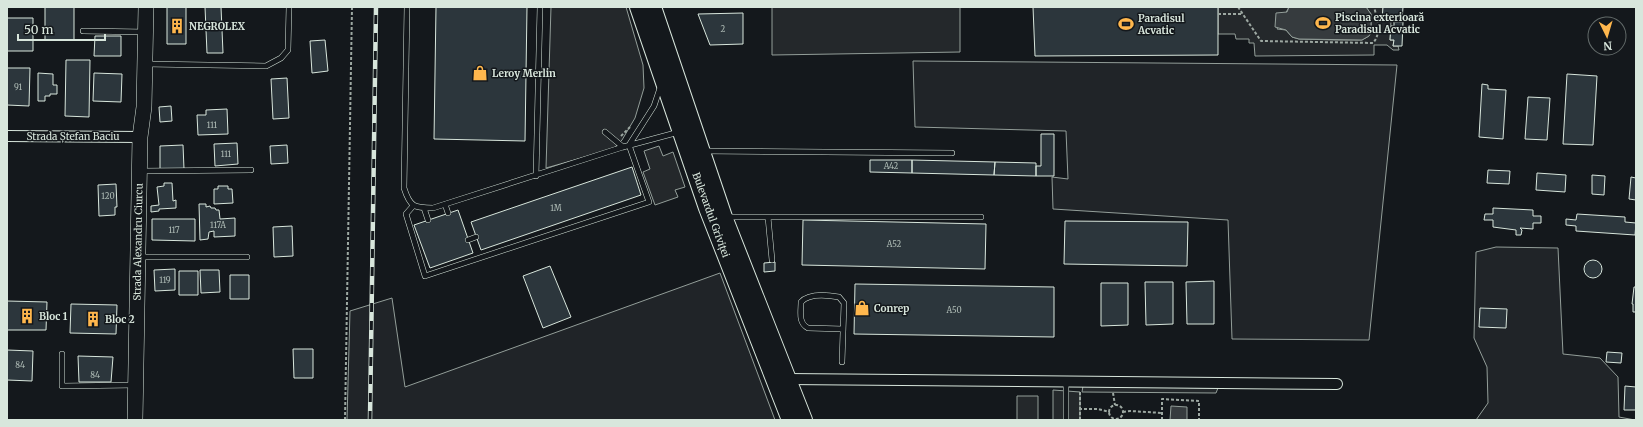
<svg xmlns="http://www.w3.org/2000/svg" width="1643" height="427" font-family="Merriweather,serif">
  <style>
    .green { fill: #202428; stroke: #939e99 }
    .parking { fill: #24282b; stroke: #939e99 }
    .water { fill: #363b3e; stroke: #939e99 }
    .building { fill: #2c363c; stroke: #d8e6dc }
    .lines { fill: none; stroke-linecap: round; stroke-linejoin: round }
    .lane-casing { stroke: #d8e6dc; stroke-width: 6 }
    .street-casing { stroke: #d8e6dc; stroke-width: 12 }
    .secondary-casing { stroke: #d8e6dc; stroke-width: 16 }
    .primary-casing { stroke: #d8e6dc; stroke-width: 18 }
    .path { stroke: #9da8a2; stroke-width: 2; stroke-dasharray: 3 2; stroke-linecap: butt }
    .lane { stroke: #14181c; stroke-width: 5 }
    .street { stroke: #14181c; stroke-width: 10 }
    .secondary { stroke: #14181c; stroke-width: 15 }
    .primary { stroke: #14181c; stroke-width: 16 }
    .rail-casing { stroke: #d8e6dc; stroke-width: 4.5 }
    .rail { stroke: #14181c; stroke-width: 3; stroke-dasharray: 9; stroke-linecap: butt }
    .labels { text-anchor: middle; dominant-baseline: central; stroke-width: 3; stroke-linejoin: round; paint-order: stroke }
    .number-label { font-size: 8px; fill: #adbab4 }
    .poi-label { font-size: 10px; font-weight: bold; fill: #d8e6dc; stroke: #14181c; text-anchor: start }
    .street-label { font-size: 10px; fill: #d8e6dc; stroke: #14181c }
  </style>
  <rect width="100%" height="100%" fill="#14181c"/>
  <path class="green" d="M913 61 1397 65 1369 340 1232 339 1228 220 1053 209 1052 177 1068 179 1066 131 915 127Z
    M1496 247 1558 248 1563 354 1600 358 1618 377 1619 417 1635 420H1476L1488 403 1487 367 1474 338 1476 252Z
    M720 273 775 420H347L350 311 392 298 405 387Z"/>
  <path class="parking" d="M551 7H626L643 65 644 88 635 118 622 140 613 149 546 168Z
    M772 7H960V52L772 55Z
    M1218 7H1289L1277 29 1286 30 1292 37 1299 39 1335 40H1362L1369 36 1371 32V14L1366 7H1383L1382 20 1391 21 1390 40H1394L1393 46H1398L1399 50H1393L1387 45H1374V55L1255 56 1254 43H1249V39H1236L1235 34H1218Z
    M659 146 663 156 673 152 685 187 675 190 678 197 655 205 643 172 650 169 644 151Z
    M1083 386 1218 388 1216 393 1082 392Z
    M1053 390 1080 392V420H1053Z
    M1017 396H1038V420H1017Z"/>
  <path class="water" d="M1289 7H1366L1371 14V32L1369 36 1362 40 1299 39 1292 37 1286 30 1275 27 1276 13 1287 12Z
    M1171 406 1187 407V420H1170Z"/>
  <path class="building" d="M45 7H74V40H45Z
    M167 7H186V44H167Z
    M205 7H221L223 53H207Z
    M436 7H527L525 141 434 139Z
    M1033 7H1218V55L1035 56Z
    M1383 7H1403L1402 21 1382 20Z
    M743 13V44L710 45 698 14Z
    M7 18H33V51H7Z
    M1394 22H1403L1402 46H1393L1394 40H1390L1391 26H1394Z
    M95 36H121V56H94Z
    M325 40 328 71 312 73 310 41Z
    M66 60H90L89 117 65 116Z
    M7 68H30L29 106 7 105Z
    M38 73 53 74V85H57V94H50V96H45V101H38Z
    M94 73 122 74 121 102 93 101Z
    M1567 74 1597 76 1593 145 1563 144Z
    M287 78 289 118 273 119 271 79Z
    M1482 84 1488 85V89L1506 90 1503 139 1479 137Z
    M1528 97 1550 98 1547 140 1525 139Z
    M171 106 172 121 160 122 159 107Z
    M227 109 228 134 198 135 197 115H206V110Z
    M1041 134H1054V176H1036V166H1041Z
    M237 143 238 164 215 166 214 144Z
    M183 145 184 169 160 170V146Z
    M287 145 288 163 271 164 270 146Z
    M870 160H912V173L870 172Z
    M912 160 995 162 994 175 912 173Z
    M995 162 1036 163V176L994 175Z
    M632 167 641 195 481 250 471 222Z
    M1488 170 1510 171 1509 184 1487 183Z
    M1537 173 1566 175 1565 192 1536 190Z
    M1592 175 1605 176 1604 195 1592 194Z
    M1631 177 1636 178V200L1629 199Z
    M164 183H172L173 201 176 200V208L159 209V211L151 212V206L159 205 157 187 164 186Z
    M116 184 117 207H115V215L99 216 98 185Z
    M218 186H228V189H232L233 203 214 204V189H218Z
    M199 204H206V207L210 206 211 208H215L216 210H219L220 219 235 218V236L214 237V231L209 232 208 239 200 240Z
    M1493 208 1533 210V216H1541V223H1533V229L1520 228 1522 230 1521 235H1516V230L1493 227V220H1484L1485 214H1493Z
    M458 210 473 253 430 268 414 225Z
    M1577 214 1625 217V222L1636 223 1635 235 1576 231V226L1566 225V219L1576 220Z
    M152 219H195V241L152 240Z
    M803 220 986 224 985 269 802 265Z
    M1065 221 1188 222 1187 266 1064 264Z
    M292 226 293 256 274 257 273 227Z
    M1584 269a9 9 0 1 1 18 0a9 9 0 1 1-18 0Z
    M775 262V271L764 272V263Z
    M550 266 571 317 543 328 523 276Z
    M175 269V290L155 291 154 270Z
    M200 270H219L220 292 201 293Z
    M179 271H198V295H179Z
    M230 275H249V299H230Z
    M1214 281V324H1187L1186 282Z
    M1145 282H1173V324L1146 325Z
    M1101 283H1128V325L1101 326Z
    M855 284 1054 287V337L854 334Z
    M1634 287H1636V312H1633V304H1632Z
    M7 301 47 302 46 330H7Z
    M71 304 117 305 116 334 70 333Z
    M1480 308 1507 309 1506 328 1479 327Z
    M293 349H313V378H294Z
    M7 350 33 351 32 381 7 380Z
    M1607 352 1622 353 1621 363 1606 362Z
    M78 356 113 357 111 382H79Z
    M1625 386 1636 387V410H1624Z"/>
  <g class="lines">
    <g class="lane-casing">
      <path id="lane" d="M407 7 404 188C410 207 414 208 433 208L623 147 679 132
        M83 31 145 32
        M146 64 266 66 281 58 288 50 289 7
        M605 132 623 147
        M629 145 654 106 661 85
        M703 151 952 153
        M142 171 251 170
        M536 176 540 7
        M445 204 448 213
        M413 206 406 214 425 276 649 202 629 145
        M424 208 428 220
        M726 217H981
        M768 217 772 260
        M468 240 476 237
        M138 257H247
        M62 354V386L134 385
        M842 362 844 303 839 297C828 295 809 293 801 302 801 312 798 323 808 328L843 329
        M1066 420V381"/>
    </g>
    <g class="street-casing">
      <path id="street" d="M7 136 140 137
        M787 379 1337 384"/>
    </g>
    <g class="secondary-casing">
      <path id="secondary" d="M135 420 140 137 144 107 146 7"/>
    </g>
    <g class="primary-casing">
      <path id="primary" d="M638 7 707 208 790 420
        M653 7 724 217 804 420"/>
    </g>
    <path class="path" d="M1238 7 1261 41 1373 43C1382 33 1377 18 1374 7
      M1218 14H1243
      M621 136 630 127
      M1080 392V409
      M1113 393 1115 405
      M1109 412a7 7 0 1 1 14 0a7 7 0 1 1-14 0Z
      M1123 412 1130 411 1162 413
      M345 420 352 7
      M1080 420V409H1098L1110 412
      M1162 420V399L1199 401V420"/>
    <use href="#lane" class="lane"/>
    <use href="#street" class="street"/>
    <use href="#secondary" class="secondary"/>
    <use href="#primary" class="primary"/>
    <g class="rail-casing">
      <path id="rail" d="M370 420 376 7"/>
    </g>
    <use href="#rail" class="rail"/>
  </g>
  <defs>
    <g id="stadium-bare" transform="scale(1.2)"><path d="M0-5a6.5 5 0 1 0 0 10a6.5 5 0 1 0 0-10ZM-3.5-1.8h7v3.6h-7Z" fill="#ffb74d" stroke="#14181c" stroke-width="2.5" paint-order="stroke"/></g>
    <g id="building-bare" transform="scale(1.2)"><path d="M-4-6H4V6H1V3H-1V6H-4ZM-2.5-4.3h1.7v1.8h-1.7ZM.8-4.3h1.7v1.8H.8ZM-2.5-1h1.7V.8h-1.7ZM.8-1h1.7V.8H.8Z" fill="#ffb74d" stroke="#14181c" stroke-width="2.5" paint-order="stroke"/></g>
    <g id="shop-bare" transform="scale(1.2)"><path d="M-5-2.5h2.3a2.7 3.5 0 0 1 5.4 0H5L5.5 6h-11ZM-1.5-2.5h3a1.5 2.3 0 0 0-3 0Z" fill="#ffb74d" stroke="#14181c" stroke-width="2.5" paint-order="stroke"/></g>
  </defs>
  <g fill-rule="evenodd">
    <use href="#stadium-bare" x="1323" y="23"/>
    <use href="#stadium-bare" x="1126" y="24"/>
    <use href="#building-bare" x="177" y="26"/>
    <use href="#shop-bare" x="480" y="73"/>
    <use href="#shop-bare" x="862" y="308"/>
    <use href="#building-bare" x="27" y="316"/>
    <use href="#building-bare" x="93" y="319"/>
  </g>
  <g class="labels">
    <g class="number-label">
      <text x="723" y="29">2</text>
      <text x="18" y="87">91</text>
      <text x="212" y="125">111</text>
      <text x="226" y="154">111</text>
      <text x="891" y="166">A42</text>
      <text x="108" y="196">120</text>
      <text x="556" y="208">1M</text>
      <text x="218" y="225">117A</text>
      <text x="174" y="230">117</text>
      <text x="894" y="244">A52</text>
      <text x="165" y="280">119</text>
      <text x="954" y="310">A50</text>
      <text x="20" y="365">84</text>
      <text x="95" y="375">84</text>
    </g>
    <g class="poi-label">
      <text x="1335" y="17">Piscina exterioară<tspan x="1335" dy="12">Paradisul Acvatic</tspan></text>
      <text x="1138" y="18">Paradisul<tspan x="1138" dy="12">Acvatic</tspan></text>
      <text x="189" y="26">NEGROLEX</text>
      <text x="492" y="73">Leroy Merlin</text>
      <text x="874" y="308">Conrep</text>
      <text x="39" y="316">Bloc 1</text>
      <text x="105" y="319">Bloc 2</text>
    </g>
    <g class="street-label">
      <text x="73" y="136">Strada Ștefan Baciu</text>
      <text transform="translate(711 215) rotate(70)">Bulevardul Griviței</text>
      <text transform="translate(138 242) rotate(-89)">Strada Alexandru Ciurcu</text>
    </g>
  </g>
  <rect width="1643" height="427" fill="none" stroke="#d8e6dc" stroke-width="16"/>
  <g transform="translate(1607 36) rotate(175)"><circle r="19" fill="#14181c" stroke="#626a69"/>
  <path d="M0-3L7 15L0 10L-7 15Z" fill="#ffb74d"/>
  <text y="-6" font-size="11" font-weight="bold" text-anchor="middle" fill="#d8e6dc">N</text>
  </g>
  <path d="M18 34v6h87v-6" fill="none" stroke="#d8e6dc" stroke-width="2"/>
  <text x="24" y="34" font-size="12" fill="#d8e6dc" stroke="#14181c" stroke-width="3" paint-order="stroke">50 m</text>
</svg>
